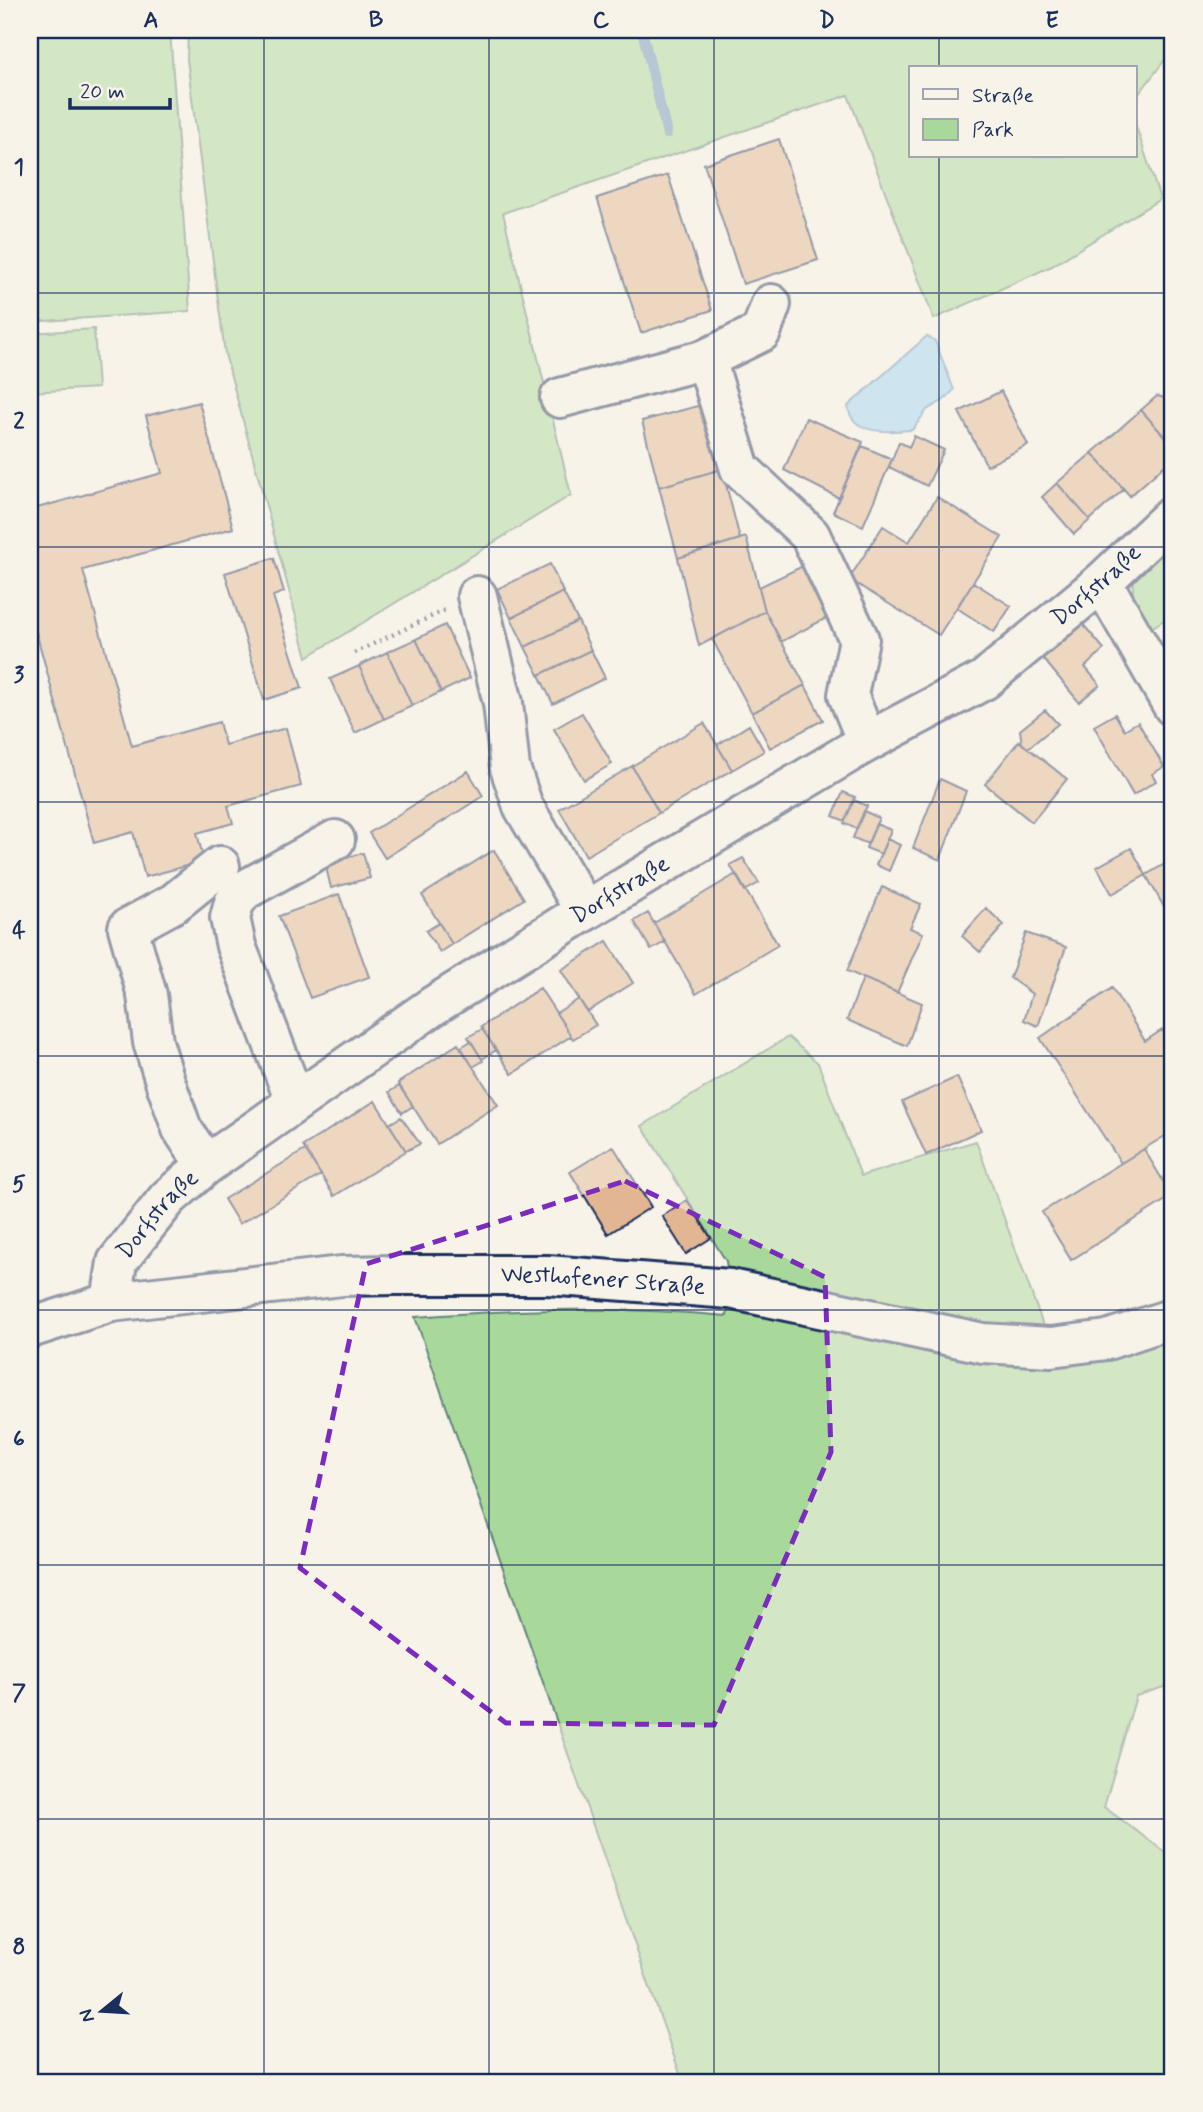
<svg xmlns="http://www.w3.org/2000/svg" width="1203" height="2112" font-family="Mynerve,sans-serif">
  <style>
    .green { fill: #a8d99b; stroke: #62847c; stroke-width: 2 }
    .water { fill: #9bd4fb; stroke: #6892bc; stroke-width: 2 }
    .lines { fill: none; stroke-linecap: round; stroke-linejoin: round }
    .stream { stroke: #6892bc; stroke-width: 10 }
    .building { fill: #e2b692; stroke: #1b2f5e; stroke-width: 2 }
    .minor-casing { stroke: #1b2f5e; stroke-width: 44 }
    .path { stroke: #1b2f5e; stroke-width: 4.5; stroke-dasharray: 2 5; stroke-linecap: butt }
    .minor { stroke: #f7f3e8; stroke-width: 38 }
    .marked { fill: none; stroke: #7b2cbf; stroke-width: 5; stroke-dasharray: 14 9; stroke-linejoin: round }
    .grid { fill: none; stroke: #1b2f5e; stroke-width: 2; stroke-opacity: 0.55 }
    .labels { text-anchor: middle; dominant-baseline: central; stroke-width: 7; stroke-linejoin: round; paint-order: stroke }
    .street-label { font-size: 24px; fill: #1b2f5e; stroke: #f7f3e8 }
    .neatline { fill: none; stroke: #1b2f5e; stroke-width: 2.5 }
    .grid-label { font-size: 23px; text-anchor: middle; font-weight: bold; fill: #1b2f5e }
  </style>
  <rect width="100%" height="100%" fill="#f7f3e8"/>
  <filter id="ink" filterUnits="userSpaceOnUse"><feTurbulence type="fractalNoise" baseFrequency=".0143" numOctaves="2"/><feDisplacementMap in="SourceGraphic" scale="14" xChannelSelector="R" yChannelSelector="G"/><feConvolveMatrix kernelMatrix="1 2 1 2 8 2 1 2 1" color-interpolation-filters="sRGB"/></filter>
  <g filter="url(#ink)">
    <path class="green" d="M30 30H170L190 311 30 322Z
      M188 30H1173V49L1135 99V68H911V156H1135V123L1160 199 1052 266 934 319 848 95 503 213 571 495 307 657 225 354 187 59Z
      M94 329 98 388 30 392V333Z
      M1173 536V614L1150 629 1132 605 1134 572Z
      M788 1037 818 1063 861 1176 976 1141 1051 1347 1173 1318V1684L1136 1696 1104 1807 1173 1858V2082H683L415 1317C521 1309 621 1306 727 1316L730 1289 726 1261 642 1126Z"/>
    <path class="water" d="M927 336 935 341 954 390 944 400 927 410 912 430C890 432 851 436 848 406Z"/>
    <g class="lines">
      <path class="stream" d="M642 30 667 134"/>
    </g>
    <path class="building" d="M779 139 818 260 743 284 704 164Z
      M668 175 712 310 641 333 597 198Z
      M1001 391 1028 445 987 466 959 412Z
      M1157 396 1173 400V446L1141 410Z
      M199 402 233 528 83 570 132 746 219 722 225 745 286 728 301 786 228 806 233 823 197 833 204 861 145 877 133 832 94 843 30 610V510L162 473 146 416Z
      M705 404 722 469 659 487 642 421Z
      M1141 410 1173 446V458L1130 496 1092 453Z
      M806 418 863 442 839 498 784 470Z
      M914 436 944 450 927 486 889 467 899 442 909 447Z
      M862 446 892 459 863 526 833 512Z
      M1092 453 1124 489 1090 520 1057 483Z
      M722 469 740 539 678 558 659 487Z
      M1057 483 1090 520 1074 534 1042 497Z
      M937 497 1002 537 939 635 849 579 883 526 909 542Z
      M746 537 765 611 699 646 678 558Z
      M274 558 284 592 273 596 302 688 264 700 225 573Z
      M550 564 563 592 511 618 497 589Z
      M805 565 832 615 781 642 765 611 759 587Z
      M973 582 1011 606 994 632 957 608Z
      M563 592 578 621 525 647 511 618Z
      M765 611 805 685 752 713 712 639Z
      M578 621 591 650 539 675 525 647Z
      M1081 622 1104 649 1085 667 1100 685 1079 702 1041 656Z
      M445 625 470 678 441 692 416 639Z
      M416 639 441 692 412 706 387 652Z
      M591 650 605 678 553 704 539 675Z
      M387 652 412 706 384 719 359 666Z
      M359 666 384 719 355 733 330 679Z
      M805 685 823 720 770 748 752 713Z
      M1045 710 1058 724 1028 748 1022 744 1020 730Z
      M582 713 612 764 584 780 554 729Z
      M1115 714 1124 730 1138 722 1164 767 1152 774 1156 781 1133 795 1094 726Z
      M704 723 732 770 659 813 632 766Z
      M749 725 764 751 732 770 717 745Z
      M1019 741 1067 779 1032 822 985 784Z
      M632 766 659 813 586 856 559 809Z
      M468 771 483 796 385 858 369 833Z
      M940 779 966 791 940 860 913 848Z
      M843 792 855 797 845 821 833 816Z
      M854 800 867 806 856 829 844 823Z
      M864 811 879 818 868 844 853 838Z
      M876 824 891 830 881 854 866 848Z
      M887 839 900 845 889 871 876 865Z
      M1131 848 1146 875 1112 894 1097 867Z
      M494 850 524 899 452 944 422 895Z
      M363 853 370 878 331 888 325 863Z
      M743 858 759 883 745 891 730 865Z
      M1173 859V923L1146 875Z
      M736 874 778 945 696 994 654 923Z
      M882 887 921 904 910 928 923 933 897 993 847 971Z
      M339 894 369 977 310 998 279 916Z
      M986 908 1004 925 980 952 962 936Z
      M648 913 665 942 651 950 634 921Z
      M439 923 452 944 440 952 426 931Z
      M1026 933 1066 947 1038 1026 1024 1020 1032 994 1010 978Z
      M607 941 633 983 587 1012 561 970Z
      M863 978 922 1003 907 1046 847 1020Z
      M540 988 571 1036 512 1074 481 1027Z
      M1112 988 1145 1041 1162 1030 1173 1046V1131L1121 1163 1040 1038Z
      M579 999 596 1025 573 1039 556 1013Z
      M482 1029 496 1050 482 1059 468 1037Z
      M471 1041 483 1061 473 1067 461 1047Z
      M458 1044 498 1105 437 1144 398 1083Z
      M957 1077 981 1130 926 1155 902 1102Z
      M399 1086 413 1106 402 1113 389 1092Z
      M375 1101 406 1151 334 1196 303 1146Z
      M401 1117 420 1144 406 1151 389 1124Z
      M613 1146 651 1207 608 1234 570 1172Z
      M1144 1149 1172 1196 1071 1260 1042 1212Z
      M305 1150 321 1175 239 1224 224 1199Z
      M687 1200 711 1238 686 1254 662 1216Z"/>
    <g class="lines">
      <g class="minor-casing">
        <g id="minor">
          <path d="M706 359 761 332 771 304"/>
          <path d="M560 398 706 359 740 469 810 535 859 639 848 695 867 742"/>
          <path d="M1102 582 1173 706"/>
          <path d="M477 596 503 703 510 768 523 806 585 911"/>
          <path d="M295 1101 236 946 230 918 234 903 243 891 335 840"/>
          <path d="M206 1165 182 1129 165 1081 153 1042 147 995 128 928 174 903 220 866"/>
          <path id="s1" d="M111 1302 117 1262 168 1198 206 1165 433 1006 585 911 867 742 984 680 1102 582 1173 515"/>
          <path id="s2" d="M30 1328 111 1302 342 1276 395 1275H547L730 1289 983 1343 1051 1347 1107 1340 1173 1318"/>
        </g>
      </g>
      <path class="path" d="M354 653 445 610"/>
      <use href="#minor" class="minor"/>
    </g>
  </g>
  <path d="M0 0H1203V2112H0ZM625 1181 825 1277 831 1452 714 1725 506 1723 300 1568 366 1264Z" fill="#f7f3e8" fill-opacity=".55" fill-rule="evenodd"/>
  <path class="marked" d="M625 1181 825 1277 831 1452 714 1725 506 1723 300 1568 366 1264Z"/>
  <path class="grid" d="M264 30V2082M489 30V2082M714 30V2082M939 30V68M939 156V2082M30 293H1173M30 547H1173M30 802H1173M30 1056H1173M30 1310H1173M30 1565H1173M30 1819H1173"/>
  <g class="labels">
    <g class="street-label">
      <text stroke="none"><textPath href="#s1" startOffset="1237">Dorfstraße</textPath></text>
      <text stroke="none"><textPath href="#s1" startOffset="670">Dorfstraße</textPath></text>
      <text stroke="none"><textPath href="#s1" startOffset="103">Dorfstraße</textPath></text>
      <text stroke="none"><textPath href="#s2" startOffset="579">Westhofener Straße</textPath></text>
    </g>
  </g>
  <rect width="1203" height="2112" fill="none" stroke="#f7f3e8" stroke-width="77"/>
  <rect x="909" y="66" width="228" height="91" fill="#f7f3e8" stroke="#9fa5b1" stroke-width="2"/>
  <rect x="923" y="89" width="35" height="10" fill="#f7f3e8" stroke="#9fa5b1" stroke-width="2"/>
  <text x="972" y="102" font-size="21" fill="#1b2f5e">Straße</text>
  <rect x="923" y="119" width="35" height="21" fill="#a8d99b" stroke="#9fa5b1" stroke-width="2"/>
  <text x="972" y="136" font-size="21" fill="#1b2f5e">Park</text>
  <g transform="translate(102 2011) rotate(252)" stroke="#f7f3e8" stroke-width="5" paint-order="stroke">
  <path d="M0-5L12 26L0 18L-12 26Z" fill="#1b2f5e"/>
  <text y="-10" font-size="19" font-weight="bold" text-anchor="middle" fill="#1b2f5e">N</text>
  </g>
  <path d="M70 98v10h100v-10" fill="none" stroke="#1b2f5e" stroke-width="3.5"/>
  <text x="80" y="98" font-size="21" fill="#1b2f5e" stroke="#f7f3e8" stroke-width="5" paint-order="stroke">20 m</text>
  <rect x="38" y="38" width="1126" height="2036" class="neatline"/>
  <g class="grid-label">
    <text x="151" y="27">A</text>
    <text x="376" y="27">B</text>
    <text x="601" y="27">C</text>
    <text x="827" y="27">D</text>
    <text x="1052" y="27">E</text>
    <text x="19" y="174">1</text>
    <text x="19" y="428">2</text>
    <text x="19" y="682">3</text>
    <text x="19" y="937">4</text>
    <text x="19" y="1191">5</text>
    <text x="19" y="1446">6</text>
    <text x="19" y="1700">7</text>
    <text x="19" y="1954">8</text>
  </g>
</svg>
